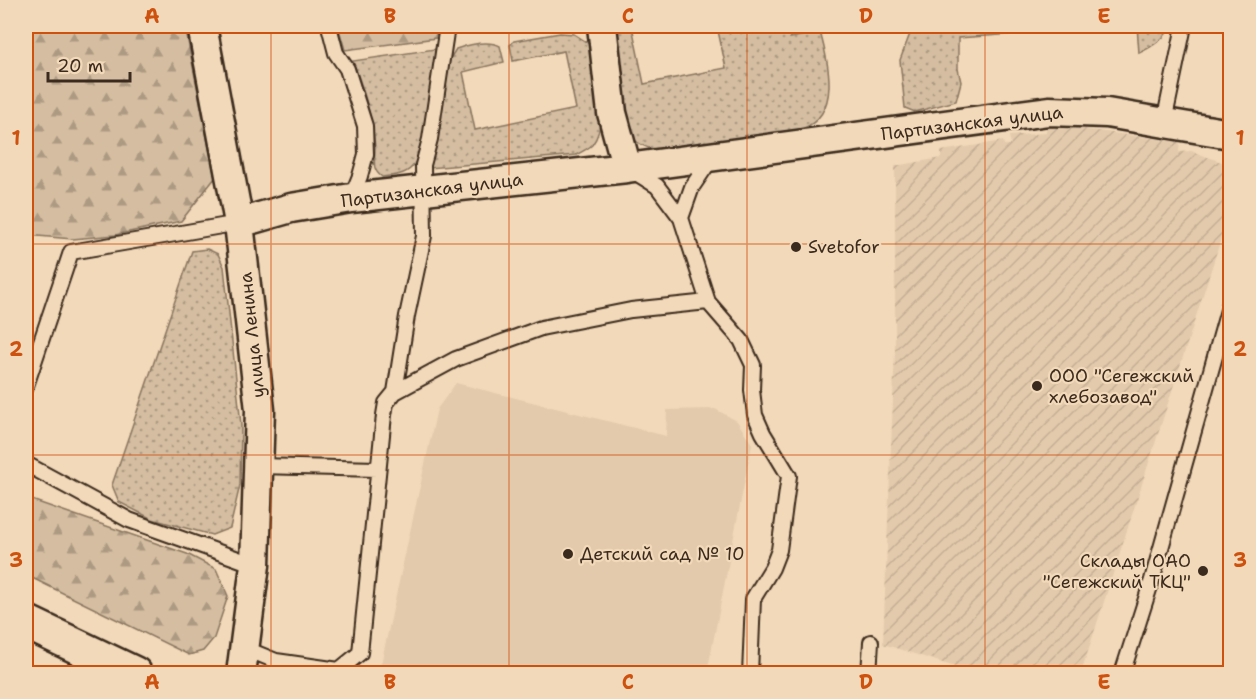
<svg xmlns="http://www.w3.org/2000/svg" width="1256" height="699" font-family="'Shantell Sans',sans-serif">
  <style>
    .built { fill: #e3caac }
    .industrial { fill: url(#industrial-furrows) }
    .green { fill: url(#green-dots); stroke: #88745f; stroke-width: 1.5 }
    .forest { fill: url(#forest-firs); stroke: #88745f; stroke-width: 1.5 }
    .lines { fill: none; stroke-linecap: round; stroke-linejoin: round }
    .service-casing { stroke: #3b2a1e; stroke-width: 18 }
    .minor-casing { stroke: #3b2a1e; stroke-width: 33 }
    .tertiary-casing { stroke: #3b2a1e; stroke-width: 38 }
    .service { stroke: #f2d9b9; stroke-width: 14 }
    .minor { stroke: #f2d9b9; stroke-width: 28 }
    .tertiary { stroke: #f2d9b9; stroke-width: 33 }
    .grid { fill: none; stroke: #ce520f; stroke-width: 1.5; stroke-opacity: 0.55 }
    .poi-dot { fill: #3b2a1e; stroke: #f2d9b9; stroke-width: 2 }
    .labels { text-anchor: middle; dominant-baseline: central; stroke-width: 4.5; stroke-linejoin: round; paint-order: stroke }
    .street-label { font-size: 18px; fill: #3b2a1e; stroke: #f2d9b9 }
    .poi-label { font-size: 18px; fill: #3b2a1e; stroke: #f2d9b9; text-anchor: start }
    .neatline { fill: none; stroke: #ce520f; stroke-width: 2 }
    .grid-label { font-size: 20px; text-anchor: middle; font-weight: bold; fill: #ce520f }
  </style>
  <defs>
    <pattern id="industrial-furrows" width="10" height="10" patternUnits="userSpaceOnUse" patternTransform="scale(1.5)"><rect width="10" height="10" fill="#e3caac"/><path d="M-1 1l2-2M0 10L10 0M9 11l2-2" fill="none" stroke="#c4ae94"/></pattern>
    <pattern id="green-dots" width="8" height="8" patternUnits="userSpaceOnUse" patternTransform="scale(1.5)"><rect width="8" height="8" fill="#d4bda0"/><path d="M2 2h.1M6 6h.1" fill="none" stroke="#ad9a82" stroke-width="1.8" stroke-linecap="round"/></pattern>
    <pattern id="forest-firs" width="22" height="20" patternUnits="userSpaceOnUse" patternTransform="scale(1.5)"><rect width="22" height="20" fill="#d4bda0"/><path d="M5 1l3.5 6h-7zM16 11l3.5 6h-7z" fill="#ad9a82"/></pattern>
  </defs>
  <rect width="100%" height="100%" fill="#f2d9b9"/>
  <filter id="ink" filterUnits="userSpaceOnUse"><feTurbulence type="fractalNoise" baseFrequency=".0167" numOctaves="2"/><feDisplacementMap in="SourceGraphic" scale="12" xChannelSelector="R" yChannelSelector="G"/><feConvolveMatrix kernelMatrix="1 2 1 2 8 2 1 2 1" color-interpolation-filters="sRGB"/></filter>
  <g filter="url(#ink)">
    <path class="built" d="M456 383 666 436 667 410 715 409 737 421 752 444 707 673H374L381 664 437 409Z"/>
    <path class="industrial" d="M1046 124 1180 142 1179 152 1191 151 1230 165V211L1081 673H974L883 644 895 350V166L941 158V151L1003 141 1004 145H1011L1009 136 1046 133Z"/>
    <path class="green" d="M617 26H632L644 84 726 68 717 26H788L790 38 820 32C829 64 841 114 802 129L655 150C640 146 633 140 624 128L615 38Z
      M913 26H1124L958 38V69L961 82 956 101 915 112 905 108 900 60Z
      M1137 26H1171C1165 39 1152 47 1139 53Z
      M560 33 574 34 591 45C595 73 611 121 592 145 588 149 581 152 576 155L429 168 447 69 451 57 456 49C468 45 488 40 500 46L504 62 463 72 475 130 576 109 564 51 513 61 510 45 514 41Z
      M435 49 438 54C433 79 428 150 412 167 405 175 393 176 382 177 371 169 375 161 375 148 373 118 363 89 353 61Z
      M207 249 218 254 224 267 241 425 240 485 230 528 212 535 152 519 119 502 112 485 192 251Z"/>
    <path class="forest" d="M26 26H185L215 178 181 221 115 235 73 239 26 235Z
      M338 26H437L436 38 345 50Z
      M26 498 187 554 216 569 228 596 214 638 203 651 189 655 26 575Z"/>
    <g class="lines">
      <g class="service-casing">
        <path id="service" d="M329 26 336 53 347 69 365 126 366 154 360 176 351 198
          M1164 122 1184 26
          M633 171 657 186 681 218 708 302 741 340 753 365 752 390 755 415 763 433 789 476 779 550 772 568 753 599 750 674
          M681 218 692 187 711 159
          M26 386 71 252 239 223
          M395 392 407 316 424 236 423 165 430 139 447 26
          M26 464 129 520 255 565
          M259 466 377 469
          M244 648 276 661 339 670 360 653 384 415 386 403 395 392 456 359 541 328 631 310 708 302
          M869 674 871 642
          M1122 674 1152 580 1230 303"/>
      </g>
      <g class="minor-casing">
        <path id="minor" d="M202 26 239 223 260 410 255 565 241 674
          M602 26 612 113 627 168
          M239 223 291 208 351 198 627 168 1049 111 1107 113 1230 134"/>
      </g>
      <g class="tertiary-casing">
        <path id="tertiary" d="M26 622 135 674"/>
      </g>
      <use href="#service" class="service"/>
      <use href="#minor" class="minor"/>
      <use href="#tertiary" class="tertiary"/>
    </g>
  </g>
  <path class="grid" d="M271 26V674M509 26V674M747 26V674M985 26V674M26 244H1230M26 455H1230"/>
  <g class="poi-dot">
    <circle cx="796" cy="247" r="6"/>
    <circle cx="1037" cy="386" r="6"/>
    <circle cx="568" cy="554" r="6"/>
    <circle cx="1203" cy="571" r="6"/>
  </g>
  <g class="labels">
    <g class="street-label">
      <text transform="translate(972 123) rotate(-7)">Партизанская улица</text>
      <text transform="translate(432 190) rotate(-7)">Партизанская улица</text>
      <text transform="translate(252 335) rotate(-96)">улица Ленина</text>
    </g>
    <g class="poi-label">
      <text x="808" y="247">Svetofor</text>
      <text x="1049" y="376">ООО "Сегежский<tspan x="1049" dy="21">хлебозавод"</tspan></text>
      <text x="580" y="554">Детский сад № 10</text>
      <text x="1191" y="561" text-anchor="end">Склады ОАО<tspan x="1191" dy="21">"Сегежский ТКЦ"</tspan></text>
    </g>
  </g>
  <rect width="1256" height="699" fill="none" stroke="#f2d9b9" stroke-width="66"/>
  <path d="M48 72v9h82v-9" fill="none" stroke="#3b2a1e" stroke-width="3"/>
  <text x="57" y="72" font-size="18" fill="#3b2a1e" stroke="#f2d9b9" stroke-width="4.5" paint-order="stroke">20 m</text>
  <rect x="33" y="33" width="1190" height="633" class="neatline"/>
  <g class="grid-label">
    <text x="152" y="23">A</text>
    <text x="390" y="23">B</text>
    <text x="628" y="23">C</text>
    <text x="866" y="23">D</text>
    <text x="1104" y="23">E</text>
    <text x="16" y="145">1</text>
    <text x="1240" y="145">1</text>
    <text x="16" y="356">2</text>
    <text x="1240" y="356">2</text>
    <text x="16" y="567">3</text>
    <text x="1240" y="567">3</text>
    <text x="152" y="689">A</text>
    <text x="390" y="689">B</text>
    <text x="628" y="689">C</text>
    <text x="866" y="689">D</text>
    <text x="1104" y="689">E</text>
  </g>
</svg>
